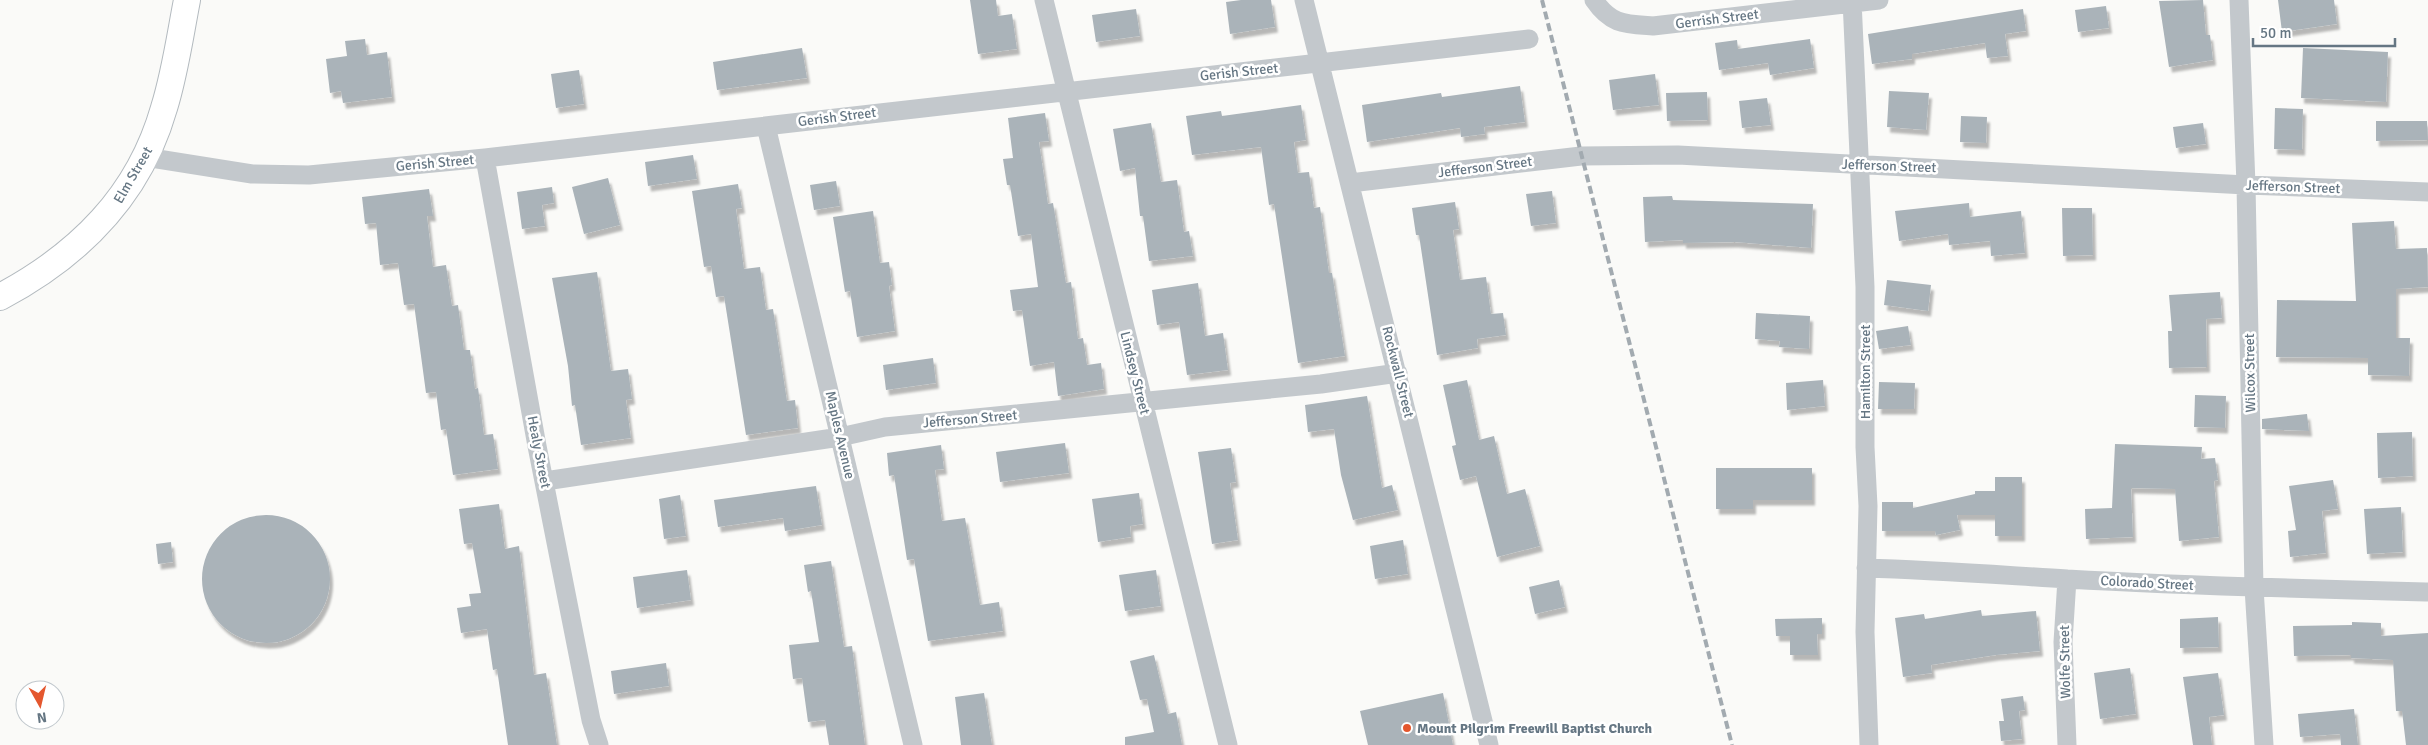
<svg xmlns="http://www.w3.org/2000/svg" width="2428" height="745" font-family="Signika,sans-serif">
  <style>
    .building { fill: #aab3b9; filter: url(#shadow) }
    .lines { fill: none; stroke-linecap: round; stroke-linejoin: round }
    .secondary-casing { stroke: #b3babf; stroke-width: 28 }
    .minor { stroke: #c3c8cc; stroke-width: 19 }
    .secondary { stroke: #fff; stroke-width: 26 }
    .rail { stroke: #a2aab0; stroke-width: 4; stroke-dasharray: 8 4; stroke-linecap: butt }
    .poi-dot { fill: #e4572e; stroke: #fff; stroke-width: 2 }
    .labels { text-anchor: middle; dominant-baseline: central; stroke-width: 5; stroke-linejoin: round; paint-order: stroke }
    .street-label { font-size: 14px; fill: #657683; stroke: #fff }
    .poi-label { font-size: 14px; font-weight: bold; fill: #657683; stroke: #fff; text-anchor: start }
  </style>
  <defs>
    <filter id="shadow"><feDropShadow dx="3" dy="5.5" stdDeviation="1" flood-color="#0004"/></filter>
  </defs>
  <rect width="100%" height="100%" fill="#fafaf8"/>
  <path class="building" d="M970 0H996L998 16 1012 14 1017 49 978 54Z
    M1241 0H1271L1275 27 1230 34 1226 2Z
    M2203 0 2206 35H2210L2213 60 2169 67 2159 1Z
    M2278 0H2334L2337 24 2282 32Z
    M2106 6 2109 28 2078 32 2075 10Z
    M1136 9 1140 36 1096 42 1092 15Z
    M2023 9 2026 31 2005 34 2008 56 1987 58 1985 43 1912 54V59L1872 64 1868 34Z
    M365 39 367 55 387 52 392 97 343 103 341 91 330 93 326 59 347 56 345 41Z
    M1810 39 1814 68 1770 75 1768 63 1719 70 1715 43 1737 40 1738 49Z
    M802 48 807 78 717 90 713 62Z
    M2303 48 2388 52 2386 102 2301 98Z
    M579 70 584 104 556 108 551 74Z
    M1655 74 1659 105 1613 110 1609 80Z
    M1520 86 1525 122 1484 127 1485 134 1461 137 1460 128 1367 142 1362 105 1441 93 1442 97Z
    M1889 91 1929 93 1926 130 1887 127Z
    M1707 92 1708 120 1667 121 1666 93Z
    M1767 98 1771 125 1742 128 1739 101Z
    M1301 105 1306 140 1294 142 1298 173 1309 172 1314 208 1320 207 1329 273H1332L1345 356 1298 363 1274 204 1269 205 1261 147 1192 155 1186 116 1221 111 1222 116Z
    M2275 108 2303 109 2302 150 2274 149Z
    M1045 113 1049 141 1039 142 1048 204 1053 203 1066 283 1071 282 1078 339 1083 338 1087 365 1101 363 1104 389 1058 396 1054 362 1030 366 1022 310 1013 311 1010 290 1038 287 1031 234 1018 236 1010 185H1007L1003 159 1013 158 1008 118Z
    M1961 116 1987 117 1986 143 1960 142Z
    M2376 121H2427L2428 140 2376 141Z
    M1151 123 1161 182 1177 180 1184 232 1189 231 1193 256 1149 261 1143 216H1140L1135 168 1120 171 1113 129Z
    M2203 123 2206 144 2176 148 2173 127Z
    M693 155 697 179 648 186 645 162Z
    M608 178 620 225 584 234 572 187Z
    M836 181 840 206 814 210 810 185Z
    M738 184 742 208 736 209 744 269 760 267 766 310 773 309 787 401 795 400 798 428 746 435 724 296 716 297 711 266 704 267 692 191Z
    M552 187 554 203 542 205 545 226 522 229 517 192Z
    M429 189 433 216H427L433 267 446 265 452 306 458 305 464 350H470L475 389 478 388 484 435 493 434 498 469 453 475 446 429 441 430 436 392 426 393 414 304 404 305 398 263 380 265 376 223 365 224 362 197Z
    M1552 191 1556 223 1531 226 1526 194Z
    M1672 196 1673 200 1813 204 1811 248 1735 242 1683 243V240L1645 242 1643 197Z
    M1455 202 1459 229 1453 230 1460 280 1486 277 1491 314 1503 313 1506 335 1477 339 1478 348 1437 355 1419 235H1416L1412 208Z
    M1969 203 1970 217 2021 211 2025 253 1991 256 1990 241 1949 245 1948 234 1899 241 1895 211Z
    M2062 208H2092L2093 255 2063 256Z
    M873 211 880 263 889 262 892 285 889 286 895 331 857 337 850 291 845 292 833 217Z
    M2394 221 2396 249 2427 248 2428 287 2396 289V338H2410L2409 376 2368 375V358L2276 357 2277 300 2356 301 2352 223Z
    M597 272 611 371 628 369 632 399 626 400 631 438 581 445 575 405 572 406 568 366 552 278Z
    M1887 280 1931 285 1928 311 1884 305Z
    M1198 283 1205 336 1223 333 1228 370 1187 375 1179 322 1157 325 1152 290Z
    M2220 292 2222 318 2206 319 2207 367 2169 368 2168 331H2172L2169 295Z
    M1756 313 1810 316 1809 349 1779 347 1780 341 1755 339Z
    M1908 326 1911 345 1879 349 1876 331Z
    M933 358 936 383 886 390 883 365Z
    M1467 380 1479 440 1494 436 1507 494 1525 489 1540 546 1497 557 1476 476 1460 480 1452 446 1456 445 1443 385Z
    M1823 380 1825 406 1787 410 1786 383Z
    M1879 382 1915 383 1914 409H1878Z
    M2195 395 2226 396 2225 428 2194 427Z
    M1367 396 1382 488 1392 485 1398 510 1353 520 1341 475 1334 429 1308 432 1305 405Z
    M2307 414 2309 431 2262 429V419Z
    M2412 432 2413 476 2378 478 2377 433Z
    M1065 443 1069 473 1000 482 996 452Z
    M2115 444 2202 447 2201 459 2215 458 2218 480 2214 481 2219 537 2179 541 2175 489 2131 488 2133 537 2086 539 2085 509 2112 508Z
    M941 445 944 469 935 470 942 521 965 518 980 605 999 602 1003 631 928 641 914 559 907 560 894 475 889 476 887 453Z
    M1231 448 1236 482 1230 483 1238 540 1212 544 1198 452Z
    M1716 468H1812V500H1753V509H1716Z
    M1995 477H2022V536H1995V515H1957L1960 530 1936 535 1935 531H1882V502H1913V508L1975 494V491H1995Z
    M2333 480 2338 509 2322 511 2326 553 2290 557 2288 531 2296 530 2289 486Z
    M816 486 822 525 785 531 783 518 718 527 714 500Z
    M1139 493 1143 524 1130 526 1131 537 1098 542 1092 499Z
    M680 495 686 536 664 539 659 499Z
    M499 504 505 549 519 546 534 675 546 673 557 745H508L497 669 493 670 487 629 461 633 457 608 471 606 469 594 481 593 472 543 464 544 459 509Z
    M2401 507 2403 552 2367 554 2364 509Z
    M202 579a64 64 0 1 1 128 0a64 64 0 1 1-128 0Z
    M1403 540 1408 574 1375 579 1370 546Z
    M171 542 173 562 158 564 156 544Z
    M831 561 844 647 852 646 865 745H829L825 720 808 722 802 678 793 679 789 645 819 642 811 591 808 592 804 565Z
    M687 570 691 600 637 608 633 577Z
    M1156 570 1161 606 1125 611 1119 575Z
    M1559 580 1565 607 1535 614 1529 587Z
    M1981 610 1982 616 2036 611 2040 651 1996 655 1931 665 1932 673 1903 677 1895 618 1924 614 1925 619Z
    M2218 617 2219 647 2180 648V619Z
    M1822 618V634H1817L1818 655H1790V636H1776L1775 619Z
    M2352 622 2381 623V636L2428 633V745H2406L2402 711H2396L2393 660 2351 658V655L2294 656 2293 626 2352 625Z
    M1154 655 1168 714 1176 712 1182 745H1125V737L1154 732 1147 699 1140 700 1130 661Z
    M666 663 669 686 614 694 611 671Z
    M2130 668 2136 714 2100 719 2094 673Z
    M2218 673 2224 715 2209 717 2212 745H2193L2183 677Z
    M984 693 992 745H961L955 697Z
    M1443 693 1453 745H1368L1360 711Z
    M2023 696 2025 710 2019 711 2022 739 2001 741 1999 721H2004L2001 699Z
    M2354 709 2358 745H2341L2340 734 2300 737 2298 714Z"/>
  <g class="lines">
    <g class="secondary-casing">
      <path id="secondary" d="M0 297C79 255 139 196 164 108 175 73 180 36 187 0"/>
    </g>
    <path class="minor" d="M1044 0 1228 745
      M1304 0 1489 745
      M1594 0C1611 25 1625 24 1653 26L1879 0
      M1852 0 1865 287V447L1868 506 1865 632 1869 745
      M2239 0 2246 185 2254 588 2264 745
      M766 126 913 745
      M145 157 252 174 309 175 485 158 1529 39
      M485 158 537 446 591 720 599 745
      M1350 183 1581 156 1678 155 2246 185 2428 192
      M545 481 840 437 885 427 1321 384 1398 373
      M1866 568C1933 570 2000 575 2067 579 2187 586 2308 589 2428 592
      M2067 579 2063 642 2067 745"/>
    <use href="#secondary" class="secondary"/>
    <path class="rail" d="M1542 0 1732 745"/>
  </g>
  <circle class="poi-dot" cx="1407" cy="728" r="5"/>
  <g class="labels">
    <g class="street-label">
      <text transform="translate(1717 19) rotate(-7)">Gerrish Street</text>
      <text transform="translate(1239 72) rotate(-6)">Gerish Street</text>
      <text transform="translate(837 117) rotate(-7)">Gerish Street</text>
      <text transform="translate(435 163) rotate(-5)">Gerish Street</text>
      <text transform="translate(1889 166) rotate(2)">Jefferson Street</text>
      <text transform="translate(1485 167) rotate(-7)">Jefferson Street</text>
      <text transform="translate(133 175) rotate(-60)">Elm Street</text>
      <text transform="translate(2293 187) rotate(2)">Jefferson Street</text>
      <text transform="translate(1398 372) rotate(76)">Rockwall Street</text>
      <text transform="translate(1865 372) rotate(-90)">Hamilton Street</text>
      <text transform="translate(1135 373) rotate(76)">Lindsey Street</text>
      <text transform="translate(2250 373) rotate(-91)">Wilcox Street</text>
      <text transform="translate(970 419) rotate(-5)">Jefferson Street</text>
      <text transform="translate(840 435) rotate(77)">Maples Avenue</text>
      <text transform="translate(539 452) rotate(79)">Healy Street</text>
      <text transform="translate(2147 583) rotate(3)">Colorado Street</text>
      <text transform="translate(2065 662) rotate(-91)">Wolfe Street</text>
    </g>
    <g class="poi-label">
      <text x="1417" y="728">Mount Pilgrim Freewill Baptist Church</text>
    </g>
  </g>
  <g transform="translate(40 705) rotate(172)"><circle r="24" fill="#ffffff" stroke="#c1c8cd"/>
  <path d="M0-4L9 19L0 12L-9 19Z" fill="#e4572e"/>
  <text y="-8" font-size="14" font-weight="bold" text-anchor="middle" fill="#657683">N</text>
  </g>
  <path d="M2253 38v8h142v-8" fill="none" stroke="#657683" stroke-width="2.5"/>
  <text x="2260" y="38" font-size="15" fill="#657683" stroke="#ffffff" stroke-width="4" paint-order="stroke">50 m</text>
</svg>
